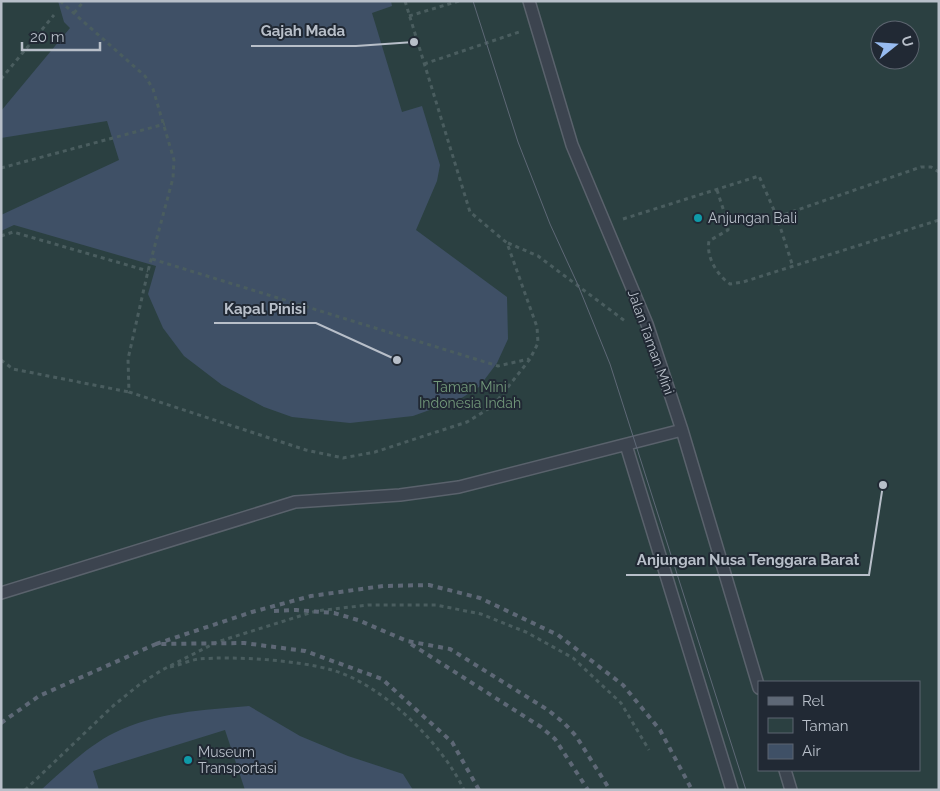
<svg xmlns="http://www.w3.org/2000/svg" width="940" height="791" font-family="Raleway,sans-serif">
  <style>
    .green { fill: #2b4041; fill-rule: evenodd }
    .water { fill: #3f5066 }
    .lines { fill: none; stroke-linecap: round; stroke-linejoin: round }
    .lane-casing { stroke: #5a626c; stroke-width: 14 }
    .path { stroke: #4a5d5f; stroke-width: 3; stroke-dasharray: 4 4; stroke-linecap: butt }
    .lane { stroke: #3c444f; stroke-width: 11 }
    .tram { stroke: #5e6876; stroke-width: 1 }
    .rail { stroke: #5e6876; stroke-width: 4; stroke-dasharray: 5 5; stroke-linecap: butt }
    .culture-dot { fill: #0f9aa8; stroke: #212934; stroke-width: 2 }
    .labels { text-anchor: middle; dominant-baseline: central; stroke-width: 4; stroke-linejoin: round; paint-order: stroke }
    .poi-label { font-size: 14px; fill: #b8bfc9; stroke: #212934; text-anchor: start }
    .street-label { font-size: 14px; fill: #b8bfc9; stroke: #212934 }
    .park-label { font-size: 14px; fill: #72987a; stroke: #212934 }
    .leader { fill: none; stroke: #b8bfc9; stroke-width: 2 }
    .callout-dot { fill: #b8bfc9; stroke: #212934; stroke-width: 2 }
    .callout-label { font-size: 15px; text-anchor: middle; font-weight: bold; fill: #b8bfc9; stroke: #212934; stroke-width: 4; stroke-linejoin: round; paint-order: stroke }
  </style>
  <rect width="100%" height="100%" fill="#28323f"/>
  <path class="green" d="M1 1H939V790H1ZM880 30H910V60H880ZM759 682H919V770H759Z"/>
  <path class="water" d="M58 1H391L392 6 372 13 402 112 422 106 440 165 437 181 416 230 507 297 508 339 497 363 479 387 460 399 413 416 350 423 292 417 264 407 222 385 184 356 163 328 148 294 156 266 14 225 1 231V215L119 160 107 121 1 138V111L70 28 64 22Z
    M249 706 300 736 348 756 403 774 413 790H245L225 730 93 771 99 790H41C62 771 89 745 114 733 156 712 204 710 249 706Z"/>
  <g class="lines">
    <g class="lane-casing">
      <path id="lane" d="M529 1 572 145 647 324 682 430 759 688
        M626 445 732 790
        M1 593 295 502 400 495 459 487 682 430
        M785 770 791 790"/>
    </g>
    <path class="path" d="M60 1 145 76 153 89 174 160 173 178 148 271 128 359 129 392 306 450 343 458 375 452 467 422 493 406 530 359 538 343 537 327 507 243 470 212 405 1
      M74 13 84 1
      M409 16 459 1
      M424 64 519 32
      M1 79 54 15
      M1 168 165 124
      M717 190 728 224V230L709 241C706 257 717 275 730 284L743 282 939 220
      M777 217 921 167H931L939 172
      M623 219 759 176 777 217 793 267
      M1 236 13 232 148 271
      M508 243 538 256 625 321
      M152 259 498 366 529 359
      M1 360 13 369 129 392
      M170 667C180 665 190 660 199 659 235 656 297 660 332 670 382 684 442 743 464 790
      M25 790 113 706 140 684 162 670 217 642 316 611 368 605H436L481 614 526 632 573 658 621 703 649 750"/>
    <use href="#lane" class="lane"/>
    <path class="tram" d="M473 1 518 142 550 224 578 285 610 364 746 790"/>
    <path class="rail" d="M274 611 296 610 334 613 358 620 407 641 450 649 548 710 564 723 576 736 610 790
      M156 644 252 612 311 596 383 586 429 585 480 598 558 635 623 685 660 730 692 790
      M411 644 541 727 555 739 588 790
      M1 723 39 696 156 644 244 643 305 651 382 679 452 742 479 790"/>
  </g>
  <g class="culture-dot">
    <circle cx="698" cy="218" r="5"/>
    <circle cx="188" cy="760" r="5"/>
  </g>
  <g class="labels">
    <g class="poi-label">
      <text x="708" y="218">Anjungan Bali</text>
      <text x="198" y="752">Museum<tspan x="198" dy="16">Transportasi</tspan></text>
    </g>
    <g class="street-label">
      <text transform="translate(651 342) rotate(70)">Jalan Taman Mini</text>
    </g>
    <g class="park-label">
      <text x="470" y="387">Taman Mini<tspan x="470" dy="16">Indonesia Indah</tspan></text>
    </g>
  </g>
  <path class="leader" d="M414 42L356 46H251M397 360L316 323H214M883 485L869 575H626"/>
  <g class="callout-dot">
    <circle cx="414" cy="42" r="5"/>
    <circle cx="397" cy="360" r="5"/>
    <circle cx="883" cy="485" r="5"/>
  </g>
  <g class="callout-label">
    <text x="303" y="36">Gajah Mada</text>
    <text x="265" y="314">Kapal Pinisi</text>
    <text x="748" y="565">Anjungan Nusa Tenggara Barat</text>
  </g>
  <rect width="940" height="791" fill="none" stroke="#b8bfc9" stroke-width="5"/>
  <rect x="758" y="681" width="162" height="90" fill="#212934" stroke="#5d6570"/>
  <rect x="768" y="697" width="25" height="8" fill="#5e6876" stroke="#5d6570"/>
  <text x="802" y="706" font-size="15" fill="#b8bfc9">Rel</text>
  <rect x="768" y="718" width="25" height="15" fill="#2b4041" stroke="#5d6570"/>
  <text x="802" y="731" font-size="15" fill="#b8bfc9">Taman</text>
  <rect x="768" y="744" width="25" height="15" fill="#3f5066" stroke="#5d6570"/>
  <text x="802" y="756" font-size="15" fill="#b8bfc9">Air</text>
  <g transform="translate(895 45) rotate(73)"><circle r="24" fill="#212934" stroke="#5d6570"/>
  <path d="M0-4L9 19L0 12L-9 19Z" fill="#97bbf0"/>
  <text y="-8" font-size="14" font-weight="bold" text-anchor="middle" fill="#b8bfc9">U</text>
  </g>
  <path d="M22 42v8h78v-8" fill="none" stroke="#b8bfc9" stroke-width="2.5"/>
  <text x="30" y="42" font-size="15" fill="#b8bfc9" stroke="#212934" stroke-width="4" paint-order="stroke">20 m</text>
</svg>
